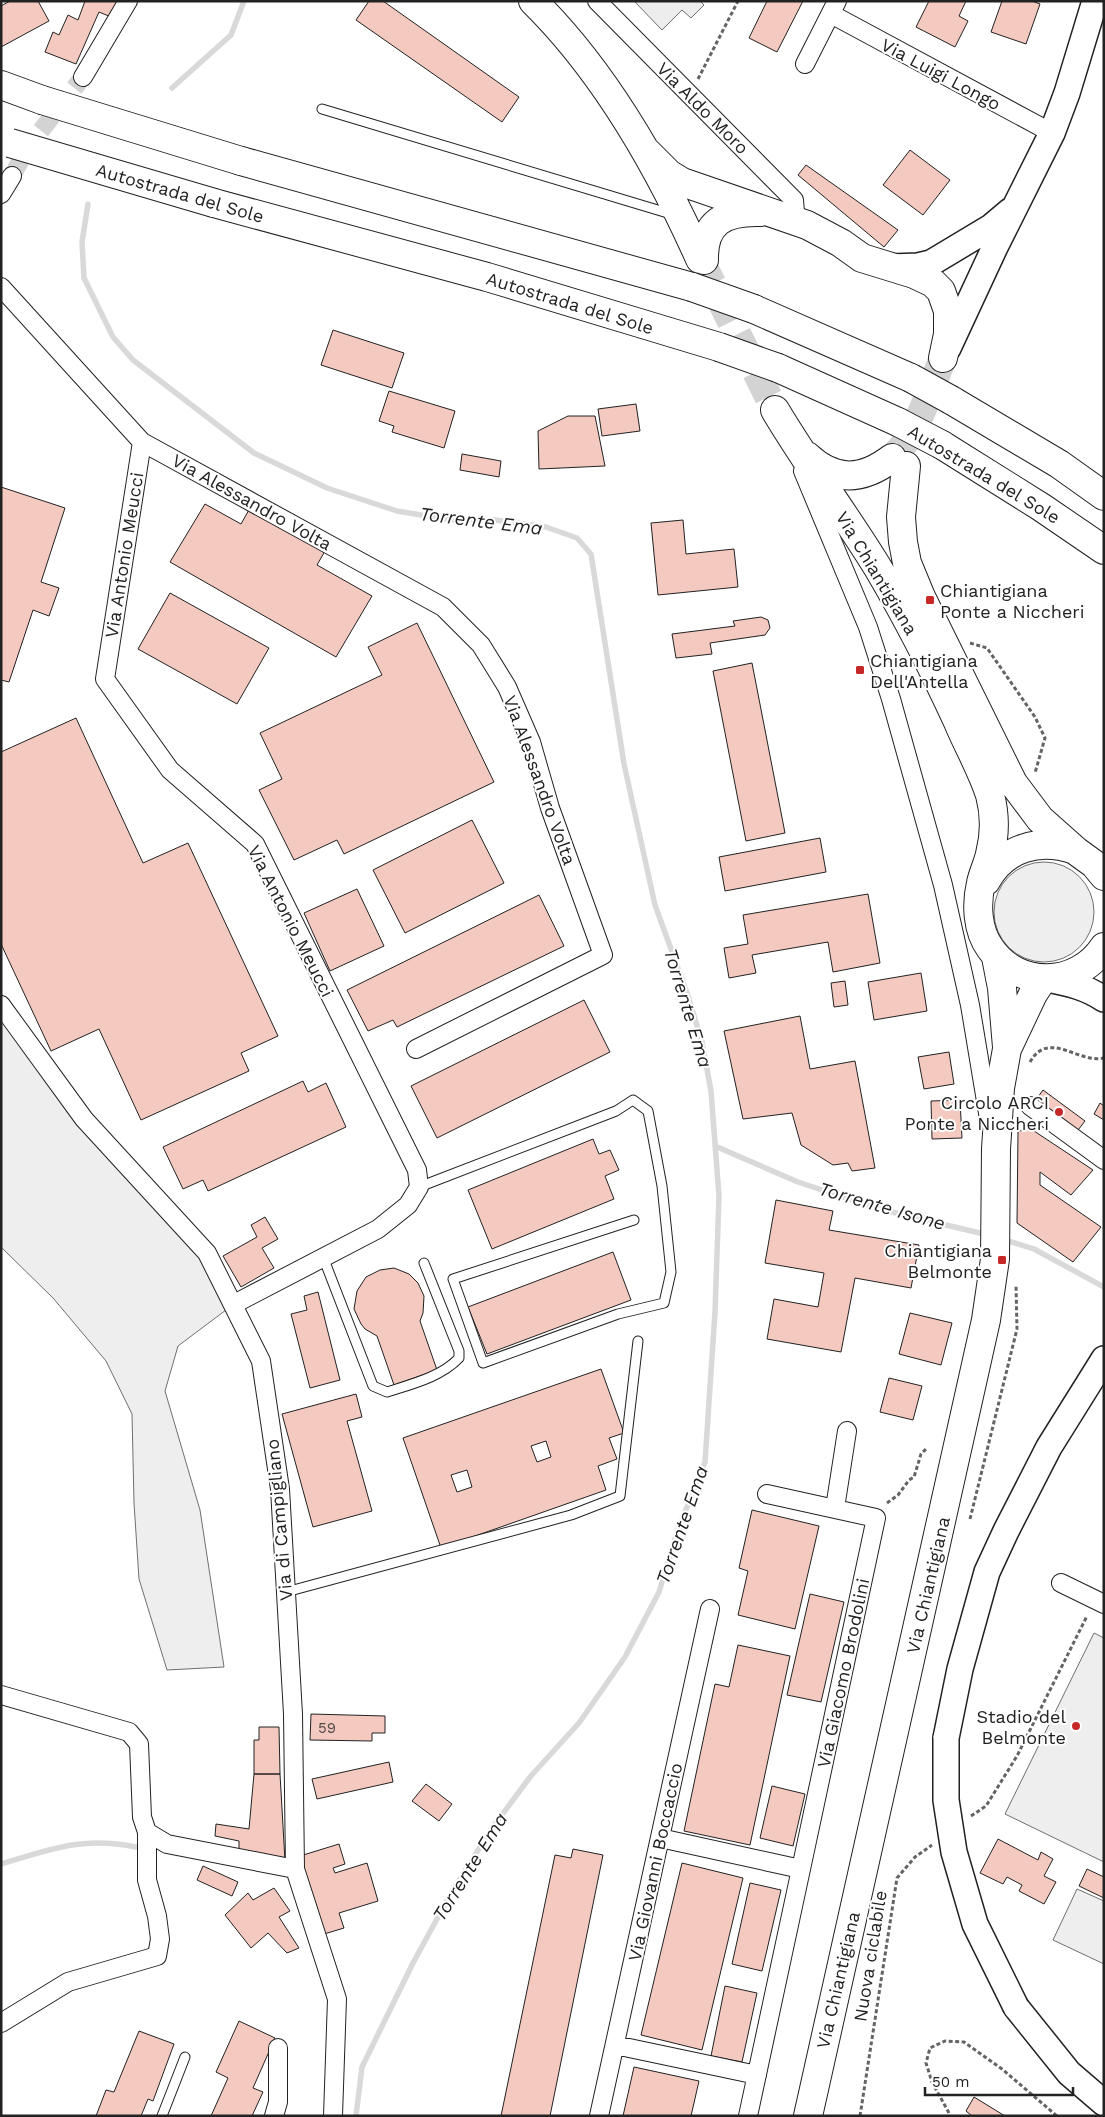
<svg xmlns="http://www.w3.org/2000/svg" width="1105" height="2117" font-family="'Work Sans',sans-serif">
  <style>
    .green { fill: #eee; stroke: #6f6f6f }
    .parking { fill: #ededed; stroke: #6f6f6f }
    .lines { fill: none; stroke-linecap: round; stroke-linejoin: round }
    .stream { stroke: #d9d9d9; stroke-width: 5.5 }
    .building { fill: #f3c9c0; stroke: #222; fill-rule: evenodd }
    .street-tunnel { stroke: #d3d3d3; stroke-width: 18; stroke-dasharray: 18 9; stroke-linecap: butt }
    .primary-tunnel { stroke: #d3d3d3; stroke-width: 28; stroke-dasharray: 28 14; stroke-linecap: butt }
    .lane-casing { stroke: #222; stroke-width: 11 }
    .street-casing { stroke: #222; stroke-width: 20 }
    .secondary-casing { stroke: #222; stroke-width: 28 }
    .primary-casing { stroke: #222; stroke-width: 30 }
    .highway-casing { stroke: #222; stroke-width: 30 }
    .path { stroke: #646464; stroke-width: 3; stroke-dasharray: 4 2.5; stroke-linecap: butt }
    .lane { stroke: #fff; stroke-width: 9 }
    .street { stroke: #fff; stroke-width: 18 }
    .secondary { stroke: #fff; stroke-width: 25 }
    .primary { stroke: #fff; stroke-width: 28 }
    .highway { stroke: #fff; stroke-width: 28 }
    .secondary-bridge-casing { stroke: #222; stroke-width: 28; stroke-linecap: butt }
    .highway-bridge-casing { stroke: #222; stroke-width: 30; stroke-linecap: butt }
    .secondary-bridge { stroke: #fff; stroke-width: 25 }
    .highway-bridge { stroke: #fff; stroke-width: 28 }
    .poi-dot { fill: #c62828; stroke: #fff; stroke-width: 2 }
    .labels { text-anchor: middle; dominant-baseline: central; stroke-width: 4; stroke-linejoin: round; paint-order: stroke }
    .number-label { font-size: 15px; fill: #564c4a }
    .street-label { font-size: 18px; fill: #222; stroke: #fff }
    .poi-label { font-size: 18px; fill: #222; stroke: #fff; text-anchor: end }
    .water-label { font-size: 19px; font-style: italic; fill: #222; stroke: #fff }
  </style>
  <rect width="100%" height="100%" fill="#fff"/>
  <path class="green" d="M994 912a50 50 0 1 1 100 0a50 50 0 1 1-100 0Z
    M1 1005 84 1119 207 1253 234 1304 178 1346 165 1391 200 1510 224 1667 167 1670 139 1579 134 1503 132 1414 106 1361 53 1298 1 1247Z
    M1094 1633 1104 1638V1862L1005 1814Z
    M1077 1889 1104 1901V1964L1053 1940Z"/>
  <path class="parking" d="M634 1H700L704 5 691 18 682 10 662 30Z"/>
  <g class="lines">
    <path class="stream" d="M172 88 231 35 244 1
      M88 204 82 242 84 278 113 337 133 360 254 453 327 488 397 511 451 520H495L546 527 577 538 591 554 624 764 655 905 688 996 702 1042 711 1091 719 1196 715 1312 705 1462 677 1532 659 1592 625 1657 579 1723 530 1777 490 1831 450 1895 413 1963 362 2067 356 2116
      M715 1146 798 1182 879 1209 988 1235
      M1002 1239 1034 1249 1104 1287
      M1 1864C51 1849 83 1836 136 1847"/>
  </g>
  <path class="building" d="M10 1H38L49 21 1 47V6Z
    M85 1H118L111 17 99 12 76 64 45 52 53 32 59 35 68 15 78 20Z
    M369 1H383L519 97 502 122 356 20Z
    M767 1H803L777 52 749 38Z
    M929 1H966L959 16 968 21 955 47 916 27Z
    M1002 1H1032L1040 4 1026 44 991 32Z
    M910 150 950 180 923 215 883 185Z
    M806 165 898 230 884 247 798 175Z
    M333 330 404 353 392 388 321 365Z
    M389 391 455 411 444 448 392 432 394 426 379 421Z
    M636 404 640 431 602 436 598 409Z
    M568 416H595L605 466 539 469 538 431Z
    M462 454 501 461 499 477 460 470Z
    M1 487 65 508 41 582 59 588 49 616 33 610 9 682 1 680Z
    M205 504 241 524 250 508 325 551 317 565 372 596 336 657 170 562Z
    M683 520 686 554 734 549 738 587 658 595 651 523Z
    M170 593 269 648 237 704 138 649Z
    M761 617 768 620 770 628 765 635 710 643 712 654 676 658 672 634 735 626 733 621Z
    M417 623 494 782 344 854 337 840 294 860 259 790 282 779 260 733 382 675 368 647Z
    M752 663 785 833 746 841 713 671Z
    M76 718 143 863 188 843 278 1036 241 1053 249 1071 141 1120 99 1029 51 1051 1 944V752Z
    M472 820 504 883 405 933 373 870Z
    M820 838 826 872 725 891 719 857Z
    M357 889 384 946 330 971 304 913Z
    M868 894 880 963 833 972 828 942 752 955 756 973 729 978 724 948 748 944 743 915Z
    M539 895 564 946 397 1027 393 1020 368 1031 347 990Z
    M921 973 927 1011 874 1020 868 982Z
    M845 981 848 1005 834 1007 831 983Z
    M584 1000 610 1052 437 1138 411 1086Z
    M800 1016 810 1069 855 1061 875 1168 852 1171 848 1163 833 1165 801 1145 792 1113 743 1119 724 1031Z
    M949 1052 954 1084 924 1089 918 1057Z
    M303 1081 308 1092 326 1083 346 1127 208 1191 203 1180 183 1189 163 1147Z
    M1043 1090 1085 1121 1075 1134 1033 1104Z
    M960 1100 962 1138 932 1139 931 1101Z
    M1100 1103 1104 1106V1120L1094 1114Z
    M1028 1127 1093 1170 1071 1195 1040 1172V1185L1101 1227 1073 1262 1017 1223 1018 1132Z
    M593 1139 599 1154 610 1150 619 1170 605 1176 614 1199 492 1249 468 1190Z
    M776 1200 833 1211 829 1230 919 1245 911 1288 855 1278 841 1352 767 1339 774 1299 818 1307 824 1273 765 1263Z
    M265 1217 278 1239 262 1248 274 1268 241 1287 223 1256 257 1237 251 1225Z
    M613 1252 631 1300 487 1354 468 1307Z
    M394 1268 409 1274 418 1283 424 1296 423 1313 420 1321 437 1370 394 1385 377 1336 365 1329 361 1324 354 1309 357 1291 366 1277 380 1270Z
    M318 1292 340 1380 310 1388 291 1314 307 1310 304 1296Z
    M910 1313 952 1323 941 1365 899 1354Z
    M601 1369 624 1433 609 1438 617 1459 598 1466 606 1490 441 1548 403 1438ZM546 1441 551 1457 537 1462 531 1446ZM467 1470 472 1487 457 1492 451 1475Z
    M889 1378 922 1386 913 1420 880 1412Z
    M356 1394 362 1417 347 1421 372 1511 313 1527 282 1414Z
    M752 1510 819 1526 795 1629 738 1615 748 1571 739 1568Z
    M810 1594 844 1602 821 1702 787 1695Z
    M738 1645 790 1656 750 1845 684 1831 715 1684 729 1687Z
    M311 1714 385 1716V1733H372V1741L310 1740Z
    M259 1727H279L280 1774H254V1740H259Z
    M389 1762 393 1782 317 1799 312 1779Z
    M254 1774H280L285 1861 239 1850V1841L215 1836 216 1824 249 1829Z
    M426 1784 452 1804 439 1821 412 1801Z
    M772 1786 805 1794 793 1846 760 1838Z
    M998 1839 1038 1860 1041 1852 1053 1859 1044 1876 1056 1882 1044 1904 1019 1891 1022 1885 1007 1877 1003 1884 980 1873Z
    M339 1844 345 1864 333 1868 335 1873 367 1863 378 1901 339 1913 344 1928 324 1934 300 1856Z
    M573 1849 603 1855 550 2116H501L555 1855 571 1858Z
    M682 1863 743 1878 702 2050 641 2035Z
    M203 1866 238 1882 232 1896 197 1880Z
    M1087 1869 1104 1877V1898L1079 1886Z
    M750 1883 781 1890 762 1971 732 1964Z
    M274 1888 290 1911 279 1917 299 1948 287 1953 268 1933 251 1948 225 1915 248 1893 253 1900Z
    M725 1986 757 1993 742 2062 711 2056Z
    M239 2021 275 2038 253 2088 263 2092 252 2116H211L228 2078 216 2072Z
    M139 2031 174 2044 153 2101 148 2099 141 2116H96L106 2090 114 2092Z
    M634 2067 699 2081 691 2116H623Z
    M974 2097 1005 2116H972L966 2111Z"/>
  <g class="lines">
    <path class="street-tunnel" d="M12 176 28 147 83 77"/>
    <path class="primary-tunnel" d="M700 259 775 410
      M892 458C918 433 929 391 943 358"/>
    <g class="lane-casing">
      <path id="lane" d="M322 109 671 214
        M419 1187 616 1111 633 1100 648 1111 662 1186 671 1272 664 1303 618 1314 483 1363 453 1279 634 1220
        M323 1257 373 1386 387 1392C412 1384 441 1377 459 1358V1351L424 1263
        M286 1592 571 1515 620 1496 638 1341
        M162 2116 185 2057"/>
    </g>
    <g class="street-casing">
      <path id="street" d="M597 1 794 200 795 212 788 217
        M831 14 1052 133
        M805 64 837 1
        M83 77 128 1
        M1 194 12 176
        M1 287 142 442 105 679 170 770 255 844 417 1170 419 1187 408 1205 378 1229 234 1304
        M142 442 443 607 481 645 507 687 531 742 550 808 603 955 416 1049
        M803 471 868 627 891 699 943 885 970 1005 989 1119
        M1 1005 84 1119 207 1253 261 1361 280 1489 293 1714 295 1869 337 1999 333 2116
        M1030 1106 1104 1160
        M767 1494 876 1518 801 1869
        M835 1508 847 1431
        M1061 1583 1104 1604
        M1 1695 129 1732 139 1744 142 1817 147 1832V1880L157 1916 160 1939 157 1956 68 1982 1 2023
        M147 1832 167 1844 295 1869
        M660 1838 801 1869 748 2116
        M615 2045 757 2075
        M274 2116 278 2102V2048
        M599 2116 710 1609"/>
    </g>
    <g class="secondary-casing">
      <path id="secondary" d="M891 267 918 266 931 263 991 227 1010 211
        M948 348 994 249 1052 133 1067 93 1095 1
        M1047 979C1068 983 1086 987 1104 999
        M946 1738 960 1669 987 1572 1006 1531 1049 1447 1104 1359
        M1016 2007 1069 2073 1104 2103"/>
    </g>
    <g class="primary-casing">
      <path id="primary" d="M533 1C606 73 659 167 700 259
        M647 152 669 174 682 182 807 225 841 243 862 258 914 274 933 283 941 291 948 311V334L943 358
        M704 260C703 222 725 211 760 212
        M775 410C807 464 845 514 878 568 907 617 934 670 958 722 968 746 982 770 990 795 995 814 995 835 990 854 988 864 983 873 981 883 976 904 977 930 990 948 1017 989 1077 988 1104 947
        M807 456C835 482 862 481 892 458
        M906 466 901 517 903 542 907 563 921 597 1013 783 1040 819 1076 851 1094 864 1104 876
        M986 881C1004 847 1040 838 1075 850
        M996 957 1002 988 1007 1047
        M808 2116 986 1320 995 1259 996 1149 1000 1088 1007 1049 1033 994 1043 979"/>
    </g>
    <g class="highway-casing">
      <path id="highway" d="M1 85 42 100
        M241 161 692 287
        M214 203 487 277 719 347
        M754 309 911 378
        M778 368 898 422
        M951 400 1059 464 1104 496
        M942 445 1041 507 1104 550"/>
    </g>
    <path class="path" d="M698 79 738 1
      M970 643 987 648 1035 717 1045 738 1035 773
      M1030 1062C1049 1029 1078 1064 1104 1058
      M887 1503 898 1495 909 1480 914 1477 921 1454 927 1448
      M970 1519 1017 1329 1016 1285
      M971 1816 986 1806 1017 1756 1087 1616
      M949 2113 932 2082 926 2063 930 2048 945 2041 964 2042 1002 2069 1057 2116
      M860 2116 897 1878 915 1857 932 1845"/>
    <use href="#lane" class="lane"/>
    <use href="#street" class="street"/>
    <use href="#secondary" class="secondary"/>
    <use href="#primary" class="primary"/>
    <use href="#highway" class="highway"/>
    <g class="secondary-bridge-casing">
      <path id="secondary-bridge" d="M946 1738V1800L954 1852 975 1924 1016 2007"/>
    </g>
    <g class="highway-bridge-casing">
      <path id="highway-bridge" d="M42 100 241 161
        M10 143 214 203
        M692 287 754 309
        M719 347 778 368
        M911 378 951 400
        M898 422 942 445"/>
    </g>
    <use href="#secondary-bridge" class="secondary-bridge"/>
    <use href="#highway-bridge" class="highway-bridge"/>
  </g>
  <g class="poi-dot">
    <rect x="925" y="595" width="10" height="10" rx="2.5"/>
    <rect x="855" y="665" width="10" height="10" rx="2.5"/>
    <circle cx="1059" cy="1112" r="5"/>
    <rect x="997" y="1255" width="10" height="10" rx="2.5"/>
    <circle cx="1076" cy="1726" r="5"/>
  </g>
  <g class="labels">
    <g class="number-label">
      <text x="327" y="1728">59</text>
    </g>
    <g class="street-label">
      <text transform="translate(941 74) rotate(28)">Via Luigi Longo</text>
      <text transform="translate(703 108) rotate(45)">Via Aldo Moro</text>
      <text transform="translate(180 193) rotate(16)">Autostrada del Sole</text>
      <text transform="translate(570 303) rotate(17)">Autostrada del Sole</text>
      <text transform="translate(984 474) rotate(31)">Autostrada del Sole</text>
      <text transform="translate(252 502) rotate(29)">Via Alessandro Volta</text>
      <text transform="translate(124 555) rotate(-81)">Via Antonio Meucci</text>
      <text transform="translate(877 573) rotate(59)">Via Chiantigiana</text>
      <text transform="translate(540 780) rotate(70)">Via Alessandro Volta</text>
      <text transform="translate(291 921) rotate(63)">Via Antonio Meucci</text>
      <text transform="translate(279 1520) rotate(-95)">Via di Campigliano</text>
      <text transform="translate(928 1585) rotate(-77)">Via Chiantigiana</text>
      <text transform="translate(843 1673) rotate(-78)">Via Giacomo Brodolini</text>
      <text transform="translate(655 1862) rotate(-78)">Via Giovanni Boccaccio</text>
      <text transform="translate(870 1956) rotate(-81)">Nuova ciclabile</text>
      <text transform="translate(838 1980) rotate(-77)">Via Chiantigiana</text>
    </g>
    <g class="poi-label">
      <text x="940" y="590" text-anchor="start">Chiantigiana<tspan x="940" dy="21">Ponte a Niccheri</tspan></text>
      <text x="870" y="660" text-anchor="start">Chiantigiana<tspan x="870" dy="21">Dell'Antella</tspan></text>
      <text x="1049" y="1102">Circolo ARCI<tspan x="1049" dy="21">Ponte a Niccheri</tspan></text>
      <text x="992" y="1250">Chiantigiana<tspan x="992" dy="21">Belmonte</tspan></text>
      <text x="1066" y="1716">Stadio del<tspan x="1066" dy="21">Belmonte</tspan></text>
    </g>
    <g class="water-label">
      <text transform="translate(481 521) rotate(7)">Torrente Ema</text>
      <text transform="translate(688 1008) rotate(73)">Torrente Ema</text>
      <text transform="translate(882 1206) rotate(16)">Torrente Isone</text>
      <text transform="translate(682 1525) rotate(-71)">Torrente Ema</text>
      <text transform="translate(470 1867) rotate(-58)">Torrente Ema</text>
    </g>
  </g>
  <rect width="1105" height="2117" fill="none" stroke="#222222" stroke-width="5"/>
  <path d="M925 2087v8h148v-8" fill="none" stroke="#222222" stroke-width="2.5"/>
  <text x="932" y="2087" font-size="15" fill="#222222" stroke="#ffffff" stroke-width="4" paint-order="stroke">50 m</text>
</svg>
